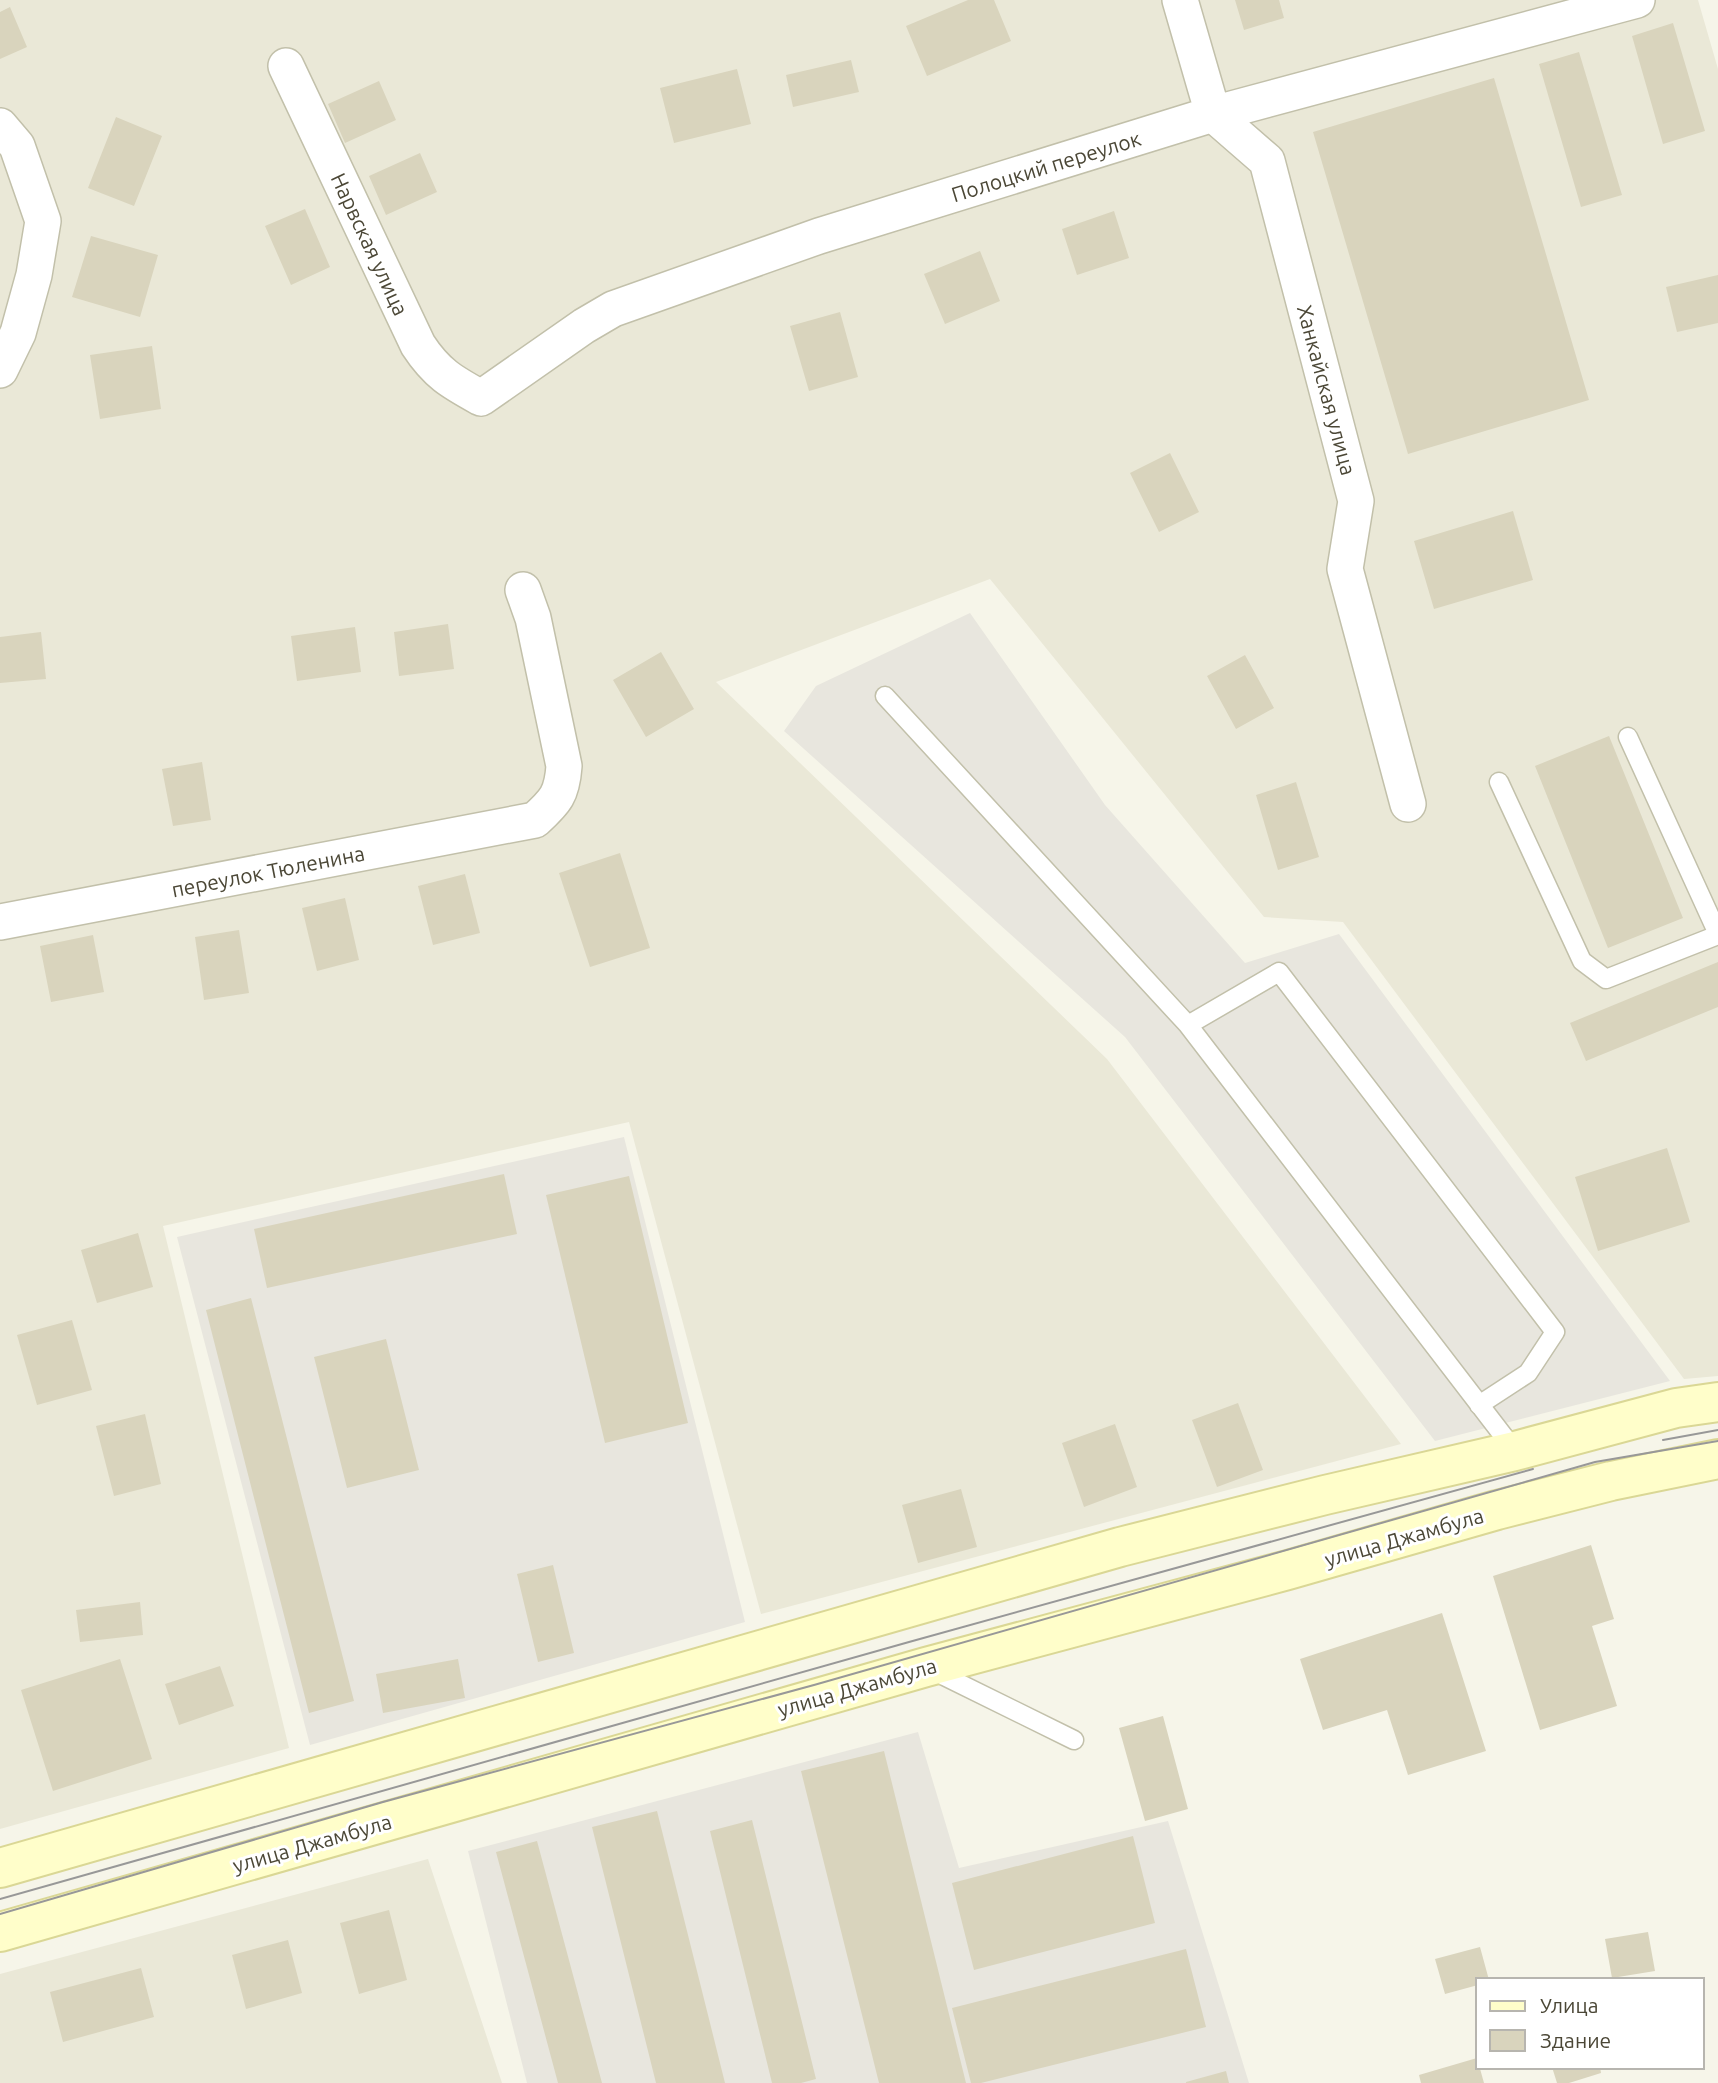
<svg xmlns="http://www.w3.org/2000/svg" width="1718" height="2083" font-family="Ubuntu,sans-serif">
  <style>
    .residential { fill: #eae8d7 }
    .industrial { fill: #e8e6de }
    .building { fill: #d9d4bd }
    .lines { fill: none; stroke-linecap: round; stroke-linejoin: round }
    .lane-casing { stroke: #c2c0aa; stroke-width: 21 }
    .street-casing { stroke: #c2c0aa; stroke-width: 38 }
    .secondary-casing { stroke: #dad795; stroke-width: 42 }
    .lane { stroke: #fff; stroke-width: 18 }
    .street { stroke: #fff; stroke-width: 35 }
    .secondary { stroke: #fffeca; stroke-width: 38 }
    .tram { stroke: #989898; stroke-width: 2 }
    .labels { text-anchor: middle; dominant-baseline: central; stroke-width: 6; stroke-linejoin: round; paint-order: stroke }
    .street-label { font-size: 21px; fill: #4b4736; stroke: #fff }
  </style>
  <rect width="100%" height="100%" fill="#f6f5e9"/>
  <path class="residential" d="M0 0H1698L1718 69V1376L1684 1379 1343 922 1264 917 990 579 716 682 1107 1059 1401 1444 761 1614 629 1122 163 1226 289 1748 0 1829Z
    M428 1859 502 2083H0V1974Z"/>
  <path class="industrial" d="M970 613 1105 805 1245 963 1339 934 1670 1381 1435 1441 1125 1037 784 731 816 686Z
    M624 1137 745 1622 310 1745 177 1237Z
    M918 1732 959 1868 1168 1821 1249 2083H527L468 1851Z"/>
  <path class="building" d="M968 0H994L1011 41 927 76 906 26Z
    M1235 0H1279L1284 18 1244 30Z
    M10 7 27 47 0 59V12Z
    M1673 23 1705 131 1663 144 1632 36Z
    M1579 52 1622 195 1581 207 1539 64Z
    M851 60 859 92 793 107 786 75Z
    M737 69 751 124 674 143 660 88Z
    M1494 78 1589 400 1408 454 1313 132Z
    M379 81 396 120 345 143 328 104Z
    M116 117 162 136 134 206 88 188Z
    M420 153 437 192 386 215 369 176Z
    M305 209 330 267 291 285 265 226Z
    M1114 211 1129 258 1077 275 1062 229Z
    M91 236 158 255 140 317 72 297Z
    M980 251 1000 301 945 324 924 274Z
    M1718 275V323L1677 332 1666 287Z
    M840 312 858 377 809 391 790 326Z
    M152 346 161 409 100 419 90 355Z
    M1170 453 1199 512 1159 532 1130 473Z
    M1513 511 1533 580 1434 609 1414 541Z
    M448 624 454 669 399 676 394 632Z
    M355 627 361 672 297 681 291 636Z
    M41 632 46 679 0 683V637Z
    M661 652 694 709 646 737 613 680Z
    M1245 655 1274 708 1236 729 1207 676Z
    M1609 736 1683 918 1608 948 1535 766Z
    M202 762 211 820 173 826 162 769Z
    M1296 782 1319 857 1278 870 1256 795Z
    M620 853 650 948 590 967 559 873Z
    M465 874 480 933 433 945 418 886Z
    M345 898 359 960 317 971 302 908Z
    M239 930 249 993 204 1000 195 937Z
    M93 935 104 992 51 1002 40 946Z
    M1718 962V1007L1586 1061 1570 1023Z
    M1667 1148 1690 1222 1598 1251 1575 1177Z
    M504 1174 517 1234 267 1288 254 1229Z
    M629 1176 688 1423 605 1443 546 1195Z
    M138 1233 153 1287 97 1303 81 1250Z
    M251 1298 354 1701 309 1713 206 1310Z
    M72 1320 92 1390 37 1405 17 1335Z
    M386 1339 419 1470 347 1488 314 1357Z
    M1238 1403 1263 1470 1217 1487 1192 1420Z
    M145 1414 161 1484 114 1496 96 1426Z
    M1115 1424 1137 1487 1084 1507 1062 1443Z
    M961 1489 977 1547 918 1563 902 1505Z
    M1591 1545 1614 1619 1592 1626 1617 1706 1540 1730 1493 1576Z
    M553 1565 574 1653 538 1662 517 1574Z
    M140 1602 143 1635 80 1642 76 1610Z
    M1442 1613 1486 1751 1408 1775 1387 1710 1323 1730 1300 1659Z
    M120 1659 152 1759 53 1791 21 1690Z
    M458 1659 465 1698 383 1713 376 1674Z
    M220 1666 234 1706 179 1725 165 1684Z
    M1163 1716 1188 1809 1145 1821 1119 1728Z
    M884 1751 966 2083H879L801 1771Z
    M657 1811 725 2083H656L592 1827Z
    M752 1820 816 2079 801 2083H772L710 1831Z
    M1133 1836 1155 1923 974 1970 952 1883Z
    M537 1841 602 2083H558L496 1852Z
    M389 1910 407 1980 359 1994 340 1923Z
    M1648 1932 1655 1971 1612 1978 1605 1939Z
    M288 1940 302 1993 246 2009 232 1955Z
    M1480 1947 1489 1980H1478V1985L1445 1994 1435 1959Z
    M1186 1949 1206 2027 981 2083H971L952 2008Z
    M141 1968 154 2017 63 2042 50 1992Z
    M1477 2058 1484 2083H1421L1419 2075Z
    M1552 2067H1600L1601 2073 1569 2083H1557Z
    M1226 2071 1229 2083H1186V2082Z"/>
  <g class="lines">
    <g class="lane-casing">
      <path id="lane" d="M885 696 1188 1025 1515 1451
        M1628 737 1718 934
        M1499 782 1582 961 1606 979 1718 935
        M1188 1025 1279 972 1555 1332 1528 1373 1479 1405
        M932 1670 1074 1740"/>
    </g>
    <g class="street-casing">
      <path id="street" d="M1180 0 1213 114 1267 161 1356 501 1345 569 1408 804
        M286 66 418 345C437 374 452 382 481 398L584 326 613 309 819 236 1213 114 1637 0
        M0 126 17 146 43 221 34 275 18 333 0 370
        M0 922 535 820C556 801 562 794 564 766L533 618 523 590"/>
    </g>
    <g class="secondary-casing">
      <path id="secondary" d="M0 1868 1120 1547 1325 1495 1515 1451 1676 1408 1718 1402
        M0 1932 926 1667 1288 1570 1497 1510 1611 1481 1718 1459"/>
    </g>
    <use href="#lane" class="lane"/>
    <use href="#street" class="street"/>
    <use href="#secondary" class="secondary"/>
    <path class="tram" d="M1663 1440 1718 1430
      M0 1899 909 1642 1533 1469
      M0 1914 383 1802 814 1685 1595 1462 1718 1441"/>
  </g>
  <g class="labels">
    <g class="street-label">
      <text transform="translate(1046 166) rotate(-17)">Полоцкий переулок</text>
      <text transform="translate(370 244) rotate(65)">Нарвская улица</text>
      <text transform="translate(1327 390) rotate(75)">Ханкайская улица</text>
      <text transform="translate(268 871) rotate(-11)">переулок Тюленина</text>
      <text transform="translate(1404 1537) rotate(-16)">улица Джамбула</text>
      <text transform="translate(857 1687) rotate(-16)">улица Джамбула</text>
      <text transform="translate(312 1843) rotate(-16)">улица Джамбула</text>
    </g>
  </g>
  <rect x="1476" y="1978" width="228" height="91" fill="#ffffff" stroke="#b7b5af" stroke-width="2"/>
  <rect x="1490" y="2001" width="35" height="10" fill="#fffeca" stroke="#b7b5af" stroke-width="2"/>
  <text x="1540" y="2013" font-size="21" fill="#4b4736">Улица</text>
  <rect x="1490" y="2030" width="35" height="21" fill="#d9d4bd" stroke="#b7b5af" stroke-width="2"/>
  <text x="1540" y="2048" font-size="21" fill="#4b4736">Здание</text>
</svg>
